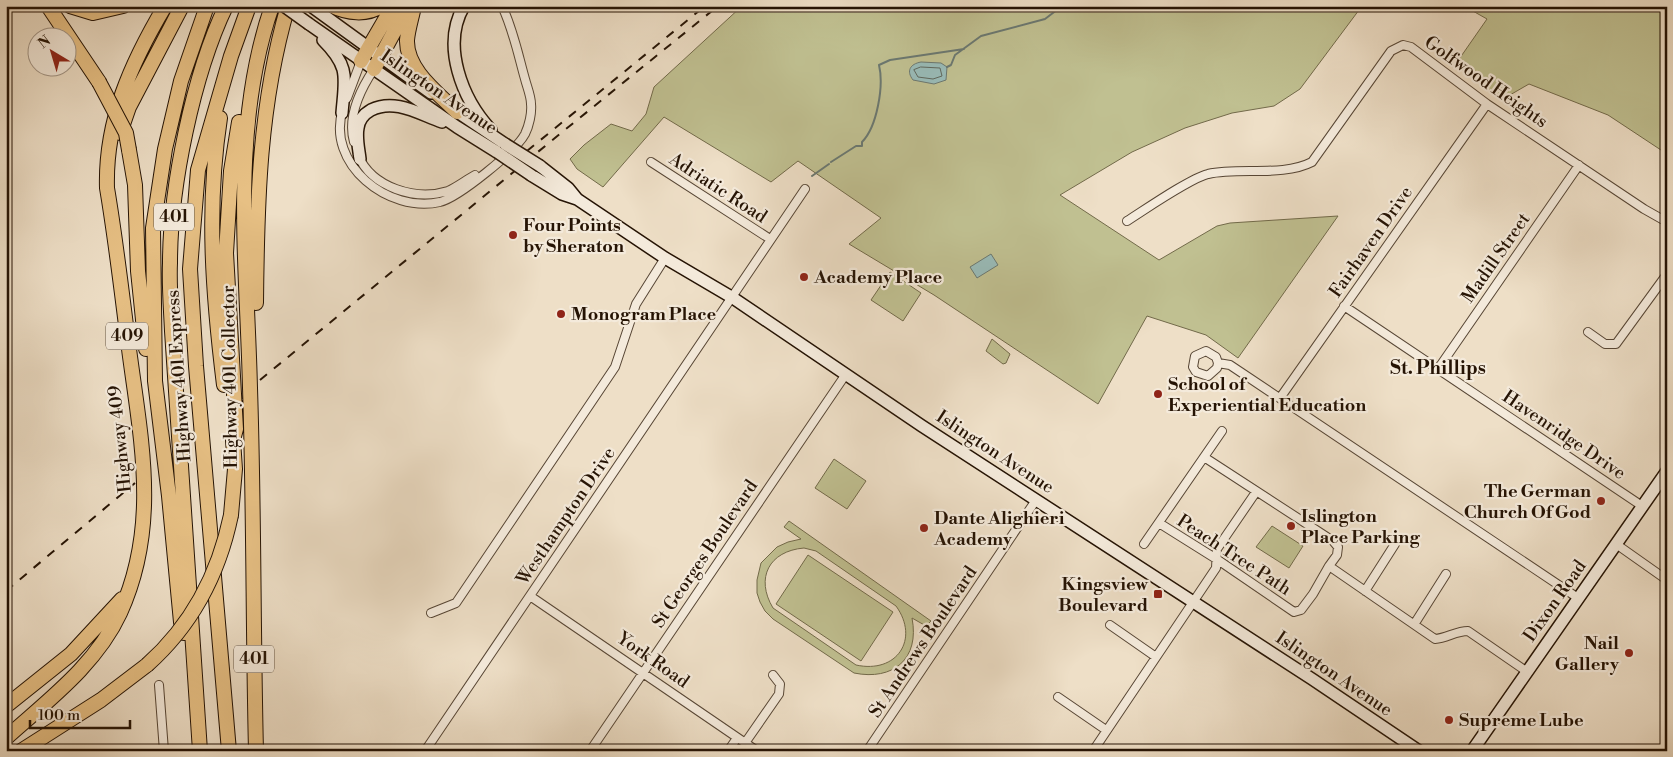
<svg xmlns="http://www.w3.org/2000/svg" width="1673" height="757" font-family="'Libre Bodoni',serif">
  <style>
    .green { fill: #c0c091; stroke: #726a4a; fill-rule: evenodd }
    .water { fill: #99bcb9; stroke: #6b7871 }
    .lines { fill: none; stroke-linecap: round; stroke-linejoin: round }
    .shore { stroke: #5f685e; stroke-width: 1 }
    .stream { stroke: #6b7871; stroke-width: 2 }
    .minor-casing { stroke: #574635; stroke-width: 10 }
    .secondary-casing { stroke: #251304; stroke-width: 14 }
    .motorway-casing { stroke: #251304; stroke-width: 16 }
    .minor { stroke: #f4eadb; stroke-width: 8 }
    .secondary { stroke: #f4eadb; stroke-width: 11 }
    .motorway { stroke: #e7c084; stroke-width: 14 }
    .rail { stroke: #251304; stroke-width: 2; stroke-dasharray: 9 9; stroke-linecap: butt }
    .secondary-bridge-casing { stroke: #251304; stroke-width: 14; stroke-linecap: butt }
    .motorway-bridge-casing { stroke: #251304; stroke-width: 16; stroke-linecap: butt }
    .secondary-bridge { stroke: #f4eadb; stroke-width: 11 }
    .motorway-bridge { stroke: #e7c084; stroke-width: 14 }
    .poi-dot { fill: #8f2418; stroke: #f4eadb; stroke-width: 2 }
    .labels { text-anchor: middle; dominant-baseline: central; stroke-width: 4.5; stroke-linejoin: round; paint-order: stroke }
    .shield { fill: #f4eadb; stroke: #635444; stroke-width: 1 }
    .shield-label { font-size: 16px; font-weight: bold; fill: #251304 }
    .street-label { font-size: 18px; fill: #251304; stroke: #f4eadb }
    .poi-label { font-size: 18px; font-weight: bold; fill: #251304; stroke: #f4eadb; text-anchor: start }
    .neighbourhood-label { font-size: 19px; font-weight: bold; fill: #251304; stroke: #f4eadb }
  </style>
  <rect width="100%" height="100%" fill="#eedfc7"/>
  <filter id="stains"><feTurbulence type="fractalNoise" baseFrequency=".004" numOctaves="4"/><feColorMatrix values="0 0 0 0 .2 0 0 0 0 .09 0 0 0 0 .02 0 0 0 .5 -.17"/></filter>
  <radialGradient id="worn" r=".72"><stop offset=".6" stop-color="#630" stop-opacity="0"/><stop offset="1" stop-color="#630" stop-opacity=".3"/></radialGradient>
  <path class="green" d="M742 6H1362L1300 89 1274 106 1232 113 1185 128 1132 152 1060 195 1159 260 1217 226 1230 223 1338 216 1238 358 1206 335 1147 316 1098 404 934 295 849 244 881 218 798 161 771 182 664 117 603 187 577 169 570 159 584 145 611 124 632 131 646 114 654 87Z
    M1464 6H1667V154L1608 115 1529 84 1503 99 1455 65 1487 19Z
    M890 272 921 293 903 321 871 300Z
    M992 339 1010 354 1006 363 1003 364 986 351Z
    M834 459 866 481 847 509 815 488Z
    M789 521 931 621 926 626 912 618C920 659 893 681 854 673L773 619 765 611 760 602 757 593V580L761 563 777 547 788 542 801 539 784 527ZM804 548 816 551 896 606C920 639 897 674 856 665L773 608C755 578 769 551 804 548Z
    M1272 526 1303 546 1289 568 1256 547Z
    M808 555 893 612 861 661 776 604Z"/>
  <path class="water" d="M921 62 941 63 947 67 946 80 934 84 913 80C906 71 910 64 921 62Z
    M991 254 998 265 977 278 970 267Z"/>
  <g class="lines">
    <path class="shore" d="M921 67 940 68 942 76 933 79 918 77 914 70Z"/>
    <path class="stream" d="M947 67 951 65 955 55 981 36 1045 19 1062 6
      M831 162 856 146H862V142C877 127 884 86 879 65L890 60 964 49
      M812 176 829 164"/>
    <g class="minor-casing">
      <path id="minor" d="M347 98 361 61
        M343 109C325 164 389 214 440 202 459 197 516 151 525 134 529 126 532 113 531 104 531 96 527 87 525 79 518 54 513 29 502 6
        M354 142C347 117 360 90 374 69
        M358 155C372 188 416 201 448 191 457 187 466 180 475 175
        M651 162 770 239
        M1127 221C1146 209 1189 179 1208 174 1239 167 1283 177 1312 162L1391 51 1403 45 1411 47 1487 104 1644 209 1667 222
        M1344 306 1642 506
        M1588 332 1605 344H1616L1667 274
        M1218 363 1216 357 1206 351 1195 356 1193 367 1196 372 1208 376 1217 368 1218 363 1230 365 1578 598
        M1438 369 1579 165
        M1280 398 1487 104
        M1204 457 1333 541 1338 547 1337 555 1329 566 1435 639C1447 638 1456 631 1468 631L1526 671
        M1159 523 1218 560 1294 612 1301 610 1313 594 1329 566
        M1144 544 1222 431
        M1616 544 1667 580
        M1365 591 1395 544
        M530 596 757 751
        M431 613 456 603 615 367 636 304 665 258
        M1415 623 1446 574
        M1110 625 1156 657
        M159 685 164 751
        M1058 697 1106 730
        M745 743 779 694 780 684 773 675
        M425 751 805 189
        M590 751 846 374
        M728 751 737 738
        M867 751 1036 500
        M1093 751 1216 568 1217 549 1256 492"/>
    </g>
    <g class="secondary-casing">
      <path id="secondary" d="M311 6 431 93
        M464 6C441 45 462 99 491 130
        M309 24 457 127 497 152
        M323 40C350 67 345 77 342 113
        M450 107 505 144
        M360 159C359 150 356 138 358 128 359 120 364 114 371 110 395 98 419 114 442 122
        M540 166 568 188 577 199
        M531 175 562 194 577 199 665 258 733 298 922 426 1312 679 1419 751
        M1472 751 1667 471"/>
    </g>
    <g class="motorway-casing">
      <path id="motorway" d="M48 6 99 82
        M70 6 93 13 123 6
        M332 6C347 13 366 16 381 6
        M414 6C412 17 408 29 407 40 406 70 438 93 457 112
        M361 61 393 6
        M374 69 408 6
        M220 118C206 208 213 296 224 385
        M120 133 129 107 182 6
        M129 150 135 185 138 271 146 349
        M256 303C257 201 259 105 288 6
        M231 515 235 469 233 440 236 429 226 253 231 171 239 122
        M184 633 181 622 169 496 155 381 153 228 165 149 181 81 207 6
        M6 706 71 654 122 599
        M6 738C47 701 96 665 120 613 160 525 141 441 129 349 122 295 116 241 107 188 105 121 131 63 165 6
        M21 751 101 700 147 665
        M200 751 172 331C171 309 169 285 170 263 170 187 193 75 226 6
        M229 751 196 366 190 269 198 170 231 56 249 6
        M256 751C253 630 254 509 250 388 247 262 230 128 272 6"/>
    </g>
    <use href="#minor" class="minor"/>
    <use href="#secondary" class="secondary"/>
    <use href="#motorway" class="motorway"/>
    <path class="rail" d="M527 151 705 6
      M260 380 561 133 718 6
      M6 591 135 483"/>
    <g class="secondary-bridge-casing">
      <path id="secondary-bridge" d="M284 6 309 24
        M505 144 540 166
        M497 152 531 175"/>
    </g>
    <g class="motorway-bridge-casing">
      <path id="motorway-bridge" d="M99 82 126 133 129 150
        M147 665C192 625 219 573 231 515"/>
    </g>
    <use href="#secondary-bridge" class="secondary-bridge"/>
    <use href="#motorway-bridge" class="motorway-bridge"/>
  </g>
  <g class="poi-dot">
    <circle cx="513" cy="235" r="5"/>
    <circle cx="804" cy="277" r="5"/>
    <circle cx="561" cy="314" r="5"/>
    <circle cx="1158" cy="394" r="5"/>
    <circle cx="1601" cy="501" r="5"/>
    <circle cx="1291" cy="526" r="5"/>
    <circle cx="924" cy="528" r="5"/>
    <rect x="1153" y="589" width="10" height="10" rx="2.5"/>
    <circle cx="1629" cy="653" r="5"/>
    <circle cx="1449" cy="720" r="5"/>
  </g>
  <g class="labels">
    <g class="shield">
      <rect x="154" y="203.5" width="40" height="27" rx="4"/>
      <rect x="106" y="322.5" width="42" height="27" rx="4"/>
      <rect x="234" y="645.5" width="40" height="27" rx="4"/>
    </g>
    <g class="shield-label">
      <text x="174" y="217">401</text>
      <text x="127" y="336">409</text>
      <text x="254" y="659">401</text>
    </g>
    <g class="street-label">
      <text transform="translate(1486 82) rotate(35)">Golfwood Heights</text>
      <text transform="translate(439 92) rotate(34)">Islington Avenue</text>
      <text transform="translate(718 188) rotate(33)">Adriatic Road</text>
      <text transform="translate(1371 242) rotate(-55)">Fairhaven Drive</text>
      <text transform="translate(1496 258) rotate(-55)">Madill Street</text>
      <text transform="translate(179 376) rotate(-94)">Highway 401 Express</text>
      <text transform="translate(230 377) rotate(-91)">Highway 401 Collector</text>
      <text transform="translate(1564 435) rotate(34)">Havenridge Drive</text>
      <text transform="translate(120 439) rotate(-96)">Highway 409</text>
      <text transform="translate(995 452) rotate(33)">Islington Avenue</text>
      <text transform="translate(566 516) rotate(-56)">Westhampton Drive</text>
      <text transform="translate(705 554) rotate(-56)">St Georges Boulevard</text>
      <text transform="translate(1234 555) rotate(33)">Peach Tree Path</text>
      <text transform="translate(1555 601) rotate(-55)">Dixon Road</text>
      <text transform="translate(923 642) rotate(-56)">St Andrews Boulevard</text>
      <text transform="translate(653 660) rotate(35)">York Road</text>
      <text transform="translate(1334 674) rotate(34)">Islington Avenue</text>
    </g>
    <g class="poi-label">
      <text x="523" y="225">Four Points<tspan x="523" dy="21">by Sheraton</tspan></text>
      <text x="814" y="277">Academy Place</text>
      <text x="571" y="314">Monogram Place</text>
      <text x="1168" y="384">School of<tspan x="1168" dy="21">Experiential Education</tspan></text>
      <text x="1591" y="491" text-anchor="end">The German<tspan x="1591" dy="21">Church Of God</tspan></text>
      <text x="1301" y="516">Islington<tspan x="1301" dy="21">Place Parking</tspan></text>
      <text x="934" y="518">Dante Alighieri<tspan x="934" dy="21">Academy</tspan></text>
      <text x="1148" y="584" text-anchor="end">Kingsview<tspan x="1148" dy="21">Boulevard</tspan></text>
      <text x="1619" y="643" text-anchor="end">Nail<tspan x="1619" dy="21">Gallery</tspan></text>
      <text x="1459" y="720">Supreme Lube</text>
    </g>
    <g class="neighbourhood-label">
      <text x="1438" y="368">St. Phillips</text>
    </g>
  </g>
  <rect width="1673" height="757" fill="none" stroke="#eedfc7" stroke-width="25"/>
  <rect x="8" y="8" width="1658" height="742" fill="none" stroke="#251304" stroke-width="2.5"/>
  <rect x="12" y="12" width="1648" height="732" fill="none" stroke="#251304"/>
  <g transform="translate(52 52) rotate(322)"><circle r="24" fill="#f4eadb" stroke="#a19485"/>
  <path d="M0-4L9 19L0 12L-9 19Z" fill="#8f2418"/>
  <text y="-8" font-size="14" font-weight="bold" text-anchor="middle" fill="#251304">N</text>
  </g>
  <path d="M30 720v8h100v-8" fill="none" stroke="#251304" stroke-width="2.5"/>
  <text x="38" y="720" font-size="15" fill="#251304" stroke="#f4eadb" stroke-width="4" paint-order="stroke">100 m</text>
  <rect width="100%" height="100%" filter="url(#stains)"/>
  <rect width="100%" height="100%" fill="url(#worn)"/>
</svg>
